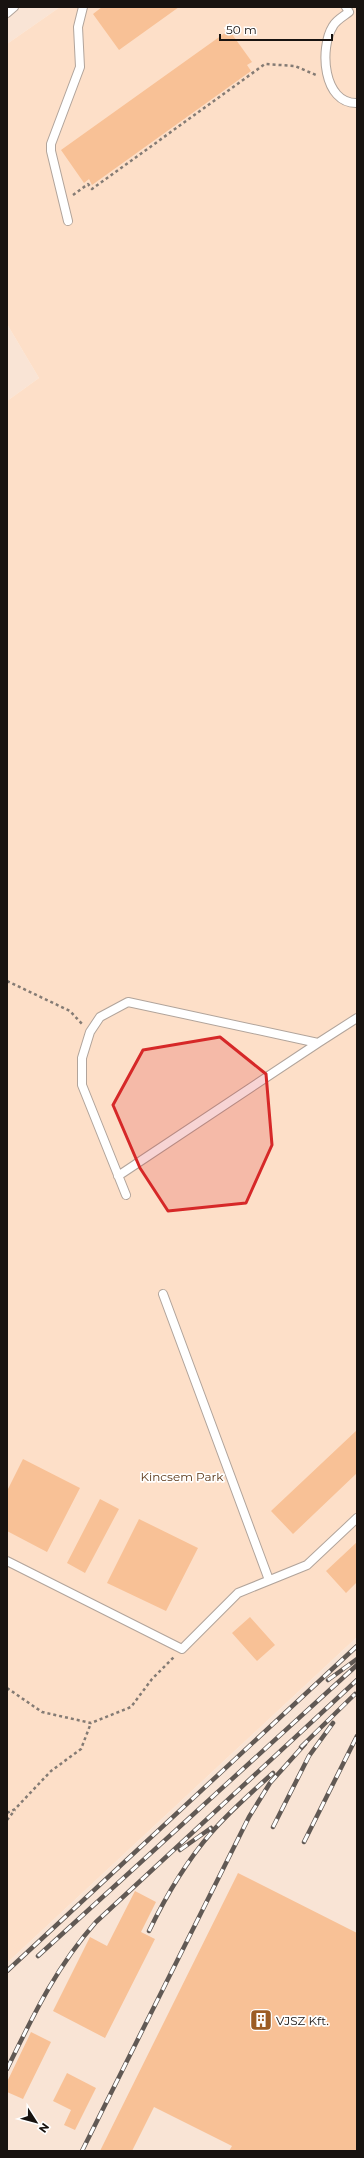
<svg xmlns="http://www.w3.org/2000/svg" width="364" height="2158" font-family="Montserrat,sans-serif">
  <style>
    .built { fill: #f9e4d5 }
    .green { fill: #fddfc8 }
    .building { fill: #f8c196 }
    .lines { fill: none; stroke-linecap: round; stroke-linejoin: round }
    .lane-casing { stroke: #b1a49b; stroke-width: 10 }
    .path { stroke: #847b74; stroke-width: 2.5; stroke-dasharray: 3 3; stroke-linecap: butt }
    .lane { stroke: #fff; stroke-width: 8 }
    .rail-casing { stroke: #615954; stroke-width: 4.5 }
    .rail { stroke: #fff; stroke-width: 3; stroke-dasharray: 9; stroke-linecap: butt }
    .marked { fill: #d62828; fill-opacity: 0.2; stroke: #d62828; stroke-width: 3; stroke-linejoin: round }
    .labels { text-anchor: middle; dominant-baseline: central; stroke-width: 3.5; stroke-linejoin: round; paint-order: stroke }
    .park-label { font-size: 12px; fill: #5b3717; stroke: #fff }
    .poi-label { font-size: 12px; fill: #181310; stroke: #fff; text-anchor: start }
  </style>
  <rect width="100%" height="100%" fill="#fff1e6"/>
  <path class="built" d="M7 7H60L7 44Z
    M7 324 39 378 7 401Z
    M357 1637V2151H7V1963Z"/>
  <path class="green" d="M60 7H357V1637L7 1963V401L39 378 7 324V44Z"/>
  <path class="building" d="M102 7H179L119 50 93 14Z
    M229 30 252 62 247 65 251 71 92 185 89 179 84 183 61 150Z
    M357 1430V1473L293 1534 271 1511Z
    M23 1459 80 1488 47 1552 7 1531V1491Z
    M100 1499 119 1509 85 1573 67 1563Z
    M139 1519 198 1548 166 1611 107 1583Z
    M357 1542V1582L346 1593 326 1571Z
    M250 1617 275 1645 257 1661 232 1633Z
    M238 1873 357 1933V2151H229L232 2146 154 2107 132 2151H100Z
    M135 1891 156 1902 141 1932 155 1939 105 2038 53 2011 90 1937 107 1946Z
    M31 2032 51 2042 23 2099 7 2092V2082Z
    M67 2073 96 2088 75 2130 64 2125 71 2110 53 2101Z"/>
  <g class="lines">
    <g class="lane-casing">
      <path id="lane" d="M346 7 349 12C344 16 336 20 333 26 319 48 323 104 357 103
        M7 13 14 7
        M68 221 51 151V144L80 67 78 27 83 7
        M118 1176 318 1043
        M126 1195 82 1085V1058L90 1032 100 1017 128 1002 318 1043 357 1018
        M163 1294 269 1580
        M7 1561 182 1649 238 1593 307 1565 357 1518"/>
    </g>
    <path class="path" d="M73 195 88 184 92 189 265 64 295 66 316 75
      M7 981 70 1011 83 1025
      M7 1688 42 1712 91 1723 131 1707 152 1679 174 1657
      M7 1813 15 1809 51 1771 81 1749 91 1723
      M7 1820 15 1810"/>
    <use href="#lane" class="lane"/>
    <g class="rail-casing">
      <path id="rail" d="M328 1680 357 1659
        M301 1747 355 1694
        M273 1827 309 1756 333 1723
        M304 1842 357 1736
        M180 1850 211 1828
        M149 1931C166 1896 185 1863 211 1833 230 1811 252 1792 273 1773
        M38 1956 357 1665
        M7 1971 357 1646
        M7 2069C33 2016 56 1967 96 1922L357 1680
        M82 2151 249 1817 270 1783 305 1744"/>
    </g>
    <use href="#rail" class="rail"/>
  </g>
  <path class="marked" d="M220 1037 266 1074 272 1145 246 1203 168 1211 140 1168 113 1105 143 1050Z"/>
  <defs>
    <g id="building-square" transform="scale(1.15)"><rect x="-9" y="-9" width="18" height="18" rx="4" fill="#9c5d25" stroke="#fff"/><path d="M-4-6H4V6H1V3H-1V6H-4ZM-2.5-4.3h1.7v1.8h-1.7ZM.8-4.3h1.7v1.8H.8ZM-2.5-1h1.7V.8h-1.7ZM.8-1h1.7V.8H.8Z" fill="#fff"/></g>
  </defs>
  <g fill-rule="evenodd">
    <use href="#building-square" x="261" y="2020"/>
  </g>
  <g class="labels">
    <g class="park-label">
      <text x="182" y="1476">Kincsem Park</text>
    </g>
    <g class="poi-label">
      <text x="276" y="2020">VJSZ Kft.</text>
    </g>
  </g>
  <rect width="364" height="2158" fill="none" stroke="#181310" stroke-width="16"/>
  <g transform="translate(36 2122) rotate(126)" stroke="#ffffff" stroke-width="3" paint-order="stroke">
  <path d="M0-3L7 15L0 10L-7 15Z" fill="#181310"/>
  <text y="-6" font-size="11" font-weight="bold" text-anchor="middle" fill="#181310">N</text>
  </g>
  <path d="M220 34v6h112v-6" fill="none" stroke="#181310" stroke-width="2"/>
  <text x="226" y="34" font-size="12" fill="#181310" stroke="#ffffff" stroke-width="3" paint-order="stroke">50 m</text>
</svg>
